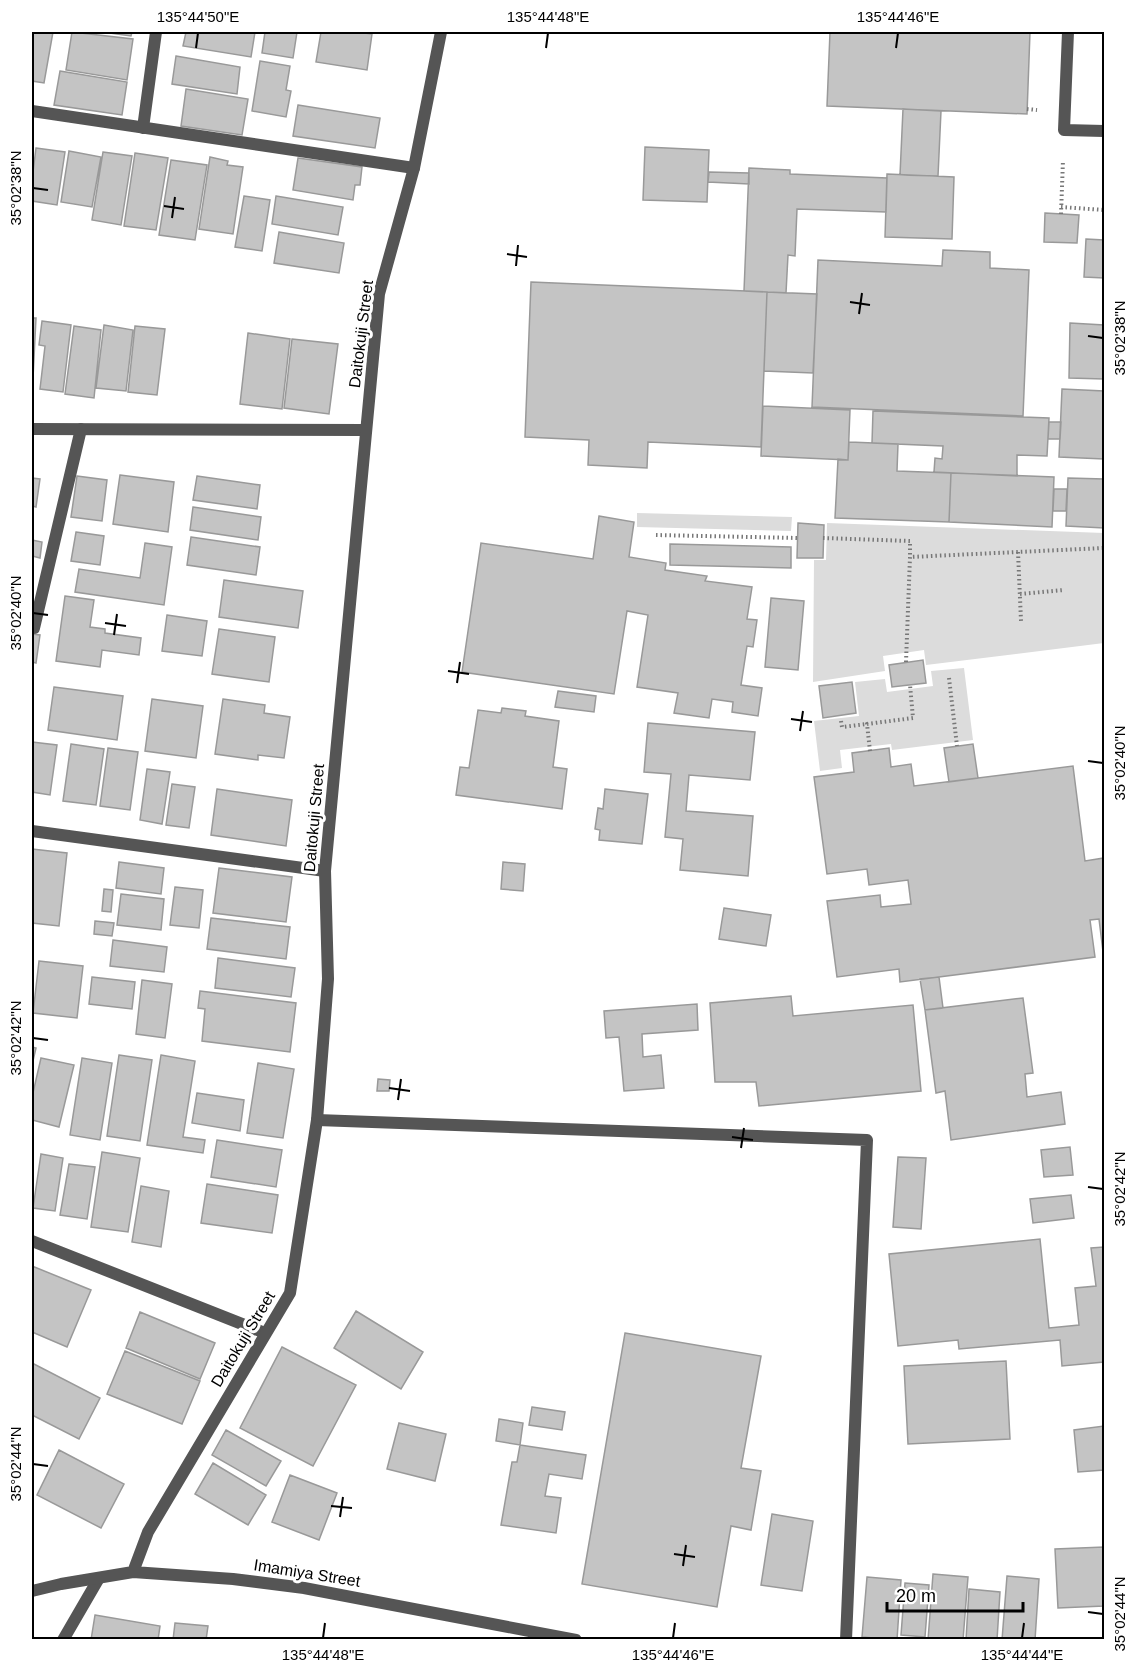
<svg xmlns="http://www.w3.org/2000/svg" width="1136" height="1671" font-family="Arial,sans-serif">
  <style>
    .green { fill: #dcdcdc }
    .building { fill: #c4c4c4; stroke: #999; stroke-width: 1.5 }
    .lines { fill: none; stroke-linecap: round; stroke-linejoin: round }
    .path { stroke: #777; stroke-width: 4; stroke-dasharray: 1.5 3; stroke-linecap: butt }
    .service { stroke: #555; stroke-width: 12 }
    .minor { stroke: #555; stroke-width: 12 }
    .tertiary { stroke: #555; stroke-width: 12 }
    .ticks { fill: none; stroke: #000; stroke-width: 2 }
    .labels { text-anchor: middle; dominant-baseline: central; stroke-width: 6; stroke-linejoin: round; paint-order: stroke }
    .street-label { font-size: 16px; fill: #000; stroke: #fff }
    .neatline { fill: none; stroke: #000; stroke-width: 2 }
    .ticks-label { font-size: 15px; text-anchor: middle; fill: #000 }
  </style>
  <rect width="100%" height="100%" fill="#fff"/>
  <path class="green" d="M637 513 792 517 791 531 637 527Z
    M827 523 1104 533V643L926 665 924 650 883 656 885 671 813 682 814 560H826Z
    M964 668 973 740 892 750 891 744 840 750 842 768 820 771 814 721 859 716 855 682 885 679 887 692 933 686 931 671Z"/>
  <path class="building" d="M32 32H53L44 83 32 81Z
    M72 32 133 39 127 80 66 70Z
    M102 32H132L131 36Z
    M186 32H255L251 57 183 46Z
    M265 32H297L293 58 262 53Z
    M321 32H357L372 34 367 70 316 62Z
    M830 32H1030L1027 114 827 106Z
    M176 56 240 67 237 94 172 84Z
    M260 61 290 66 286 90 291 91 286 117 252 111Z
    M60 71 127 82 122 115 54 105Z
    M186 89 248 99 242 135 181 126Z
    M298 105 380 118 375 148 293 136Z
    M903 109 941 111 938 176 900 175Z
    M645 147 709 150 707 202 643 200Z
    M36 148 65 152 57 205 32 201V180Z
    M69 151 101 157 92 207 61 202Z
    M103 152 132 156 121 225 92 220Z
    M135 153 168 158 156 230 124 226Z
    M210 157 228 161 227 165 243 167 233 234 199 229Z
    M298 158 362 167 360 185H355L353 200 293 190Z
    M171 160 207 165 195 240 159 235Z
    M749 168 790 170V174L887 178 886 212 797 209 795 256 788 255 786 293 744 291Z
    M709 172 749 173V184L708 182Z
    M887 174 954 177 952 239 885 237Z
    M244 196 270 200 262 251 235 247Z
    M276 196 343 207 338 235 272 224Z
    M1045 213 1079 215 1077 243 1044 242Z
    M279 232 344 243 339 273 274 263Z
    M1086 239 1104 240V278L1084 277Z
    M943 250 990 252V268L1029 270 1023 416 812 407 818 260 942 266Z
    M531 282 767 292 761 447 648 442 647 468 588 465 589 440 525 437Z
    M767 292 817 294 813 373 764 371Z
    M32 318H36L32 398Z
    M42 321 71 325 63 392 40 389 45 346 39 345Z
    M1070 323 1104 325V379L1069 378Z
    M104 325 133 330 126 391 96 388Z
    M74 326 101 330 94 398 65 394Z
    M135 326 165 329 157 395 128 392Z
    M248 333 290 339 282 409 240 404Z
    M292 339 338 344 329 414 284 408Z
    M1062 389 1104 391V459L1059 457Z
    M763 406 850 410 848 460 761 456Z
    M873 411 1049 418 1047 456 1017 455V476L934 472 935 458 942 459 943 446 872 443Z
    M1049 422H1061L1060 439H1048Z
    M849 442 898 444 897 471 951 473 949 522 835 518 838 459 848 460Z
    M951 473 1054 477 1052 527 949 522Z
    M120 475 174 482 168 532 113 524Z
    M77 476 107 480 102 521 71 517Z
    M197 476 260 485 257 509 193 500Z
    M32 478 40 479 36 507 32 506Z
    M1068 478 1104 479V528L1066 526Z
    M1054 489H1067L1066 511H1053Z
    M193 507 261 517 258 540 190 530Z
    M599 516 634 522 629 557 666 563 665 570 707 576 705 581 752 587 747 619 757 620 753 647 747 646 741 685 762 688 758 716 732 712 733 702 712 699 709 718 674 713 678 693 637 687 648 615 627 611 614 694 462 672 481 543 593 559Z
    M798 523 824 525 823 558H797Z
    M76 532 104 536 100 565 71 561Z
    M191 537 260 547 256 575 187 565Z
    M32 540 42 542 40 558 32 556Z
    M145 543 172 547 164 605 75 592 79 569 140 578Z
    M670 544 791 547V568L670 565Z
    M224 580 303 591 298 628 219 617Z
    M65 596 94 600 90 627 105 629V633L141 638 139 655 102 650 100 667 56 661Z
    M771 598 804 601 798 670 765 667Z
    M167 615 207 621 202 656 162 651Z
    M219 629 275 637 269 682 212 674Z
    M32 634 40 635 36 663 32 662Z
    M923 660 926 683 892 687 889 665Z
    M852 682 856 713 823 718 819 686Z
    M54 687 123 696 117 740 48 730Z
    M558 691 596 696 594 712 555 707Z
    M152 699 203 706 196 758 145 751Z
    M223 699 265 705 264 713 290 717 284 758 258 755V760L215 754Z
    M502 708 526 711 525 716 559 721 553 767 567 769 562 809 456 795 460 767 469 768 478 710 501 713Z
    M648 723 755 732 750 780 689 775 686 811 753 816 748 876 680 870 683 839 665 837 671 774 644 772Z
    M32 742 57 745 50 795 32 792Z
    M71 744 104 749 96 805 63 801Z
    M973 744 978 778 949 782 944 748Z
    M108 748 138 752 130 810 100 806Z
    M889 748 891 767 911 764 914 786 1073 766 1085 861 1104 858V960L1099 919 1090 920 1095 957 900 982 899 969 837 977 827 901 880 895 881 907 911 904 908 880 869 885 867 869 827 874 814 777 854 772 852 753Z
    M147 769 170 772 162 824 140 820Z
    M172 784 195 787 189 828 166 825Z
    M217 789 292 800 286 846 211 835Z
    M605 789 648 794 642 844 599 840 600 830 595 829 598 808 603 809Z
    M32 849 67 853 59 926 32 923Z
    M119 862 164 868 161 894 116 888Z
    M503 862 525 864 523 891 501 889Z
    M219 868 292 877 286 922 213 913Z
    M175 887 203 890 199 928 170 925Z
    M104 889 113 890 111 912 102 911Z
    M121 894 164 899 161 930 117 925Z
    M724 908 771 915 766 946 719 939Z
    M211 918 290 927 286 959 207 949Z
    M95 921 114 923 112 936 94 934Z
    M113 940 167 947 164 972 110 966Z
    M218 958 295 968 291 997 215 988Z
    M39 961 83 966 77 1018 33 1013Z
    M92 977 135 982 132 1009 89 1004Z
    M939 977 943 1008 925 1010 920 979Z
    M142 980 172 984 165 1038 136 1034Z
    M200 991 296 1003 290 1052 202 1041 205 1009 198 1008Z
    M791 996 793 1016 913 1005 921 1091 759 1106 756 1082H715L710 1003Z
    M1023 998 1033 1073 1025 1074 1027 1097 1061 1092 1065 1124 951 1140 945 1091 936 1093 925 1010Z
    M697 1004 698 1030 642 1034 643 1057 661 1055 664 1088 624 1091 619 1037 606 1038 604 1011Z
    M32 1047 36 1048 32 1065Z
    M119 1055 152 1060 140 1141 107 1136Z
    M161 1055 195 1061 183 1137 205 1140 203 1153 147 1145Z
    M41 1058 74 1065 59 1127 32 1120V1097Z
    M82 1058 112 1063 100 1140 70 1135Z
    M258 1063 294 1069 283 1138 247 1133Z
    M378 1079 390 1080 389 1091H377Z
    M197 1093 244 1100 240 1131 192 1123Z
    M217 1140 282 1150 276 1187 211 1177Z
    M1070 1147 1073 1175 1044 1177 1041 1150Z
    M102 1152 140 1158 128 1232 91 1227Z
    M41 1154 63 1158 55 1211 33 1208Z
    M898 1157 926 1158 921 1229 893 1227Z
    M69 1164 95 1167 87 1219 60 1215Z
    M207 1184 278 1195 272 1233 201 1223Z
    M141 1186 169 1191 161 1247 132 1242Z
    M1071 1195 1074 1218 1033 1223 1030 1199Z
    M1040 1239 1049 1328 1079 1325 1075 1288 1096 1286 1091 1248 1104 1247V1362L1062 1366 1060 1340 959 1349 958 1340 898 1346 889 1254Z
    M32 1266 91 1290 67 1347 32 1332Z
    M356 1311 423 1352 401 1389 334 1348Z
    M140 1312 215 1343 200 1379 126 1348Z
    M625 1333 761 1356 741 1468 761 1471 751 1530 731 1526 717 1607 582 1584Z
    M282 1347 356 1385 313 1466 240 1428Z
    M125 1351 200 1381 182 1424 107 1394Z
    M1006 1361 1010 1439 908 1444 904 1366Z
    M32 1363 100 1398 79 1439 32 1415Z
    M532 1407 565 1412 562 1430 529 1425Z
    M499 1419 523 1423 520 1445 496 1441Z
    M399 1423 446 1434 435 1481 387 1469Z
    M1104 1426V1470L1078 1472 1074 1430Z
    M226 1430 281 1461 266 1486 212 1455Z
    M520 1445 586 1455 582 1479 549 1474 545 1496 561 1498 556 1533 501 1525 512 1462H517Z
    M59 1450 124 1484 101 1528 37 1495Z
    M213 1463 266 1495 248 1525 195 1494Z
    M290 1475 337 1493 319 1540 272 1522Z
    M772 1514 813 1521 802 1591 761 1585Z
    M1104 1547V1606L1058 1608 1055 1549Z
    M933 1574 968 1577 963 1640H928Z
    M1007 1576 1039 1579 1035 1640H1002Z
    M867 1577 901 1580 897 1640 862 1637Z
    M905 1583 929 1585 925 1637 901 1635Z
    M969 1589 1000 1592 997 1640H966Z
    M95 1615 160 1626 158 1640H91Z
    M175 1623 208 1626 206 1640H173Z"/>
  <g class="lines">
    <path class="path" d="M1027 109 1037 110
      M1061 207 1104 210
      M1061 214 1063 160
      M656 535 798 538
      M823 538 910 541V557
      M1018 552 1021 621
      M1020 594 1064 590
      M906 662 910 557 1104 548
      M949 678 957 746
      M841 721 842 727 867 724
      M870 751 867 724 913 718 910 685"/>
    <path class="service" d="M1068 32 1064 130 1104 131
      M32 111 414 168
      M143 128 156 32
      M32 628H34L81 429"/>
    <path class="minor" d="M32 429 366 430
      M32 831 325 871
      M317 1120 867 1140 846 1640
      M32 1241 265 1333
      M63 1640 99 1578"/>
    <path class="tertiary" d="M133 1572 148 1532 290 1293 317 1120 328 979 325 871 379 294 414 168 441 32
      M32 1591 61 1584 133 1572 233 1579 304 1588 576 1640"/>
  </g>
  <path class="ticks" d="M196 48 198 33M546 48 548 33M896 48 898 33M33 188 48 190M164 206 184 209M172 218 175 197M507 254 527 257M516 266 518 245M850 302 870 305M859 314 862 293M1088 336 1103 338M33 613 48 615M105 623 126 626M114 635 117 614M448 671 469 674M457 683 460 662M791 719 812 722M800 731 803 711M1088 761 1103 763M33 1038 48 1040M389 1088 410 1091M398 1100 401 1079M732 1137 753 1140M741 1148 744 1128M1088 1187 1103 1189M33 1464 48 1466M331 1506 352 1508M340 1517 343 1497M674 1554 695 1557M683 1566 686 1545M1088 1612 1103 1614M323 1638 325 1623M673 1638 675 1623M1022 1638 1024 1623"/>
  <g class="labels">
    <g class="street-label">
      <text transform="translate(361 334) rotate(-83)">Daitokuji Street</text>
      <text transform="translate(314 818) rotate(-85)">Daitokuji Street</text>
      <text transform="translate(243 1339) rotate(-59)">Daitokuji Street</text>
      <text transform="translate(307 1573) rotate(9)">Imamiya Street</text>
    </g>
  </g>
  <rect width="1136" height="1671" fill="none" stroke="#ffffff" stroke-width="66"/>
  <path d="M887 1602v9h136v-9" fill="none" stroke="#000000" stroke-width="3"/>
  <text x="896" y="1602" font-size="18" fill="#000000" stroke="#ffffff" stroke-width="4.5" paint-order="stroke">20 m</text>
  <rect x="33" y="33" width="1070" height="1605" class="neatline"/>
  <g class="ticks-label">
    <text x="198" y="22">135°44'50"E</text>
    <text x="548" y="22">135°44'48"E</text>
    <text x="898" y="22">135°44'46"E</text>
    <text transform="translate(16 188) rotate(-90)" y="5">35°02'38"N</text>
    <text transform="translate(1120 338) rotate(-90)" y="5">35°02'38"N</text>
    <text transform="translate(16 613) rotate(-90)" y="5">35°02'40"N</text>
    <text transform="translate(1120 763) rotate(-90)" y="5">35°02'40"N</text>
    <text transform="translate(16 1038) rotate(-90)" y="5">35°02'42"N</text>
    <text transform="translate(1120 1189) rotate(-90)" y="5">35°02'42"N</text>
    <text transform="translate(16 1464) rotate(-90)" y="5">35°02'44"N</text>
    <text transform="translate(1120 1614) rotate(-90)" y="5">35°02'44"N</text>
    <text x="323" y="1660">135°44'48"E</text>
    <text x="673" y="1660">135°44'46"E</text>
    <text x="1022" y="1660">135°44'44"E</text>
  </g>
</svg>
